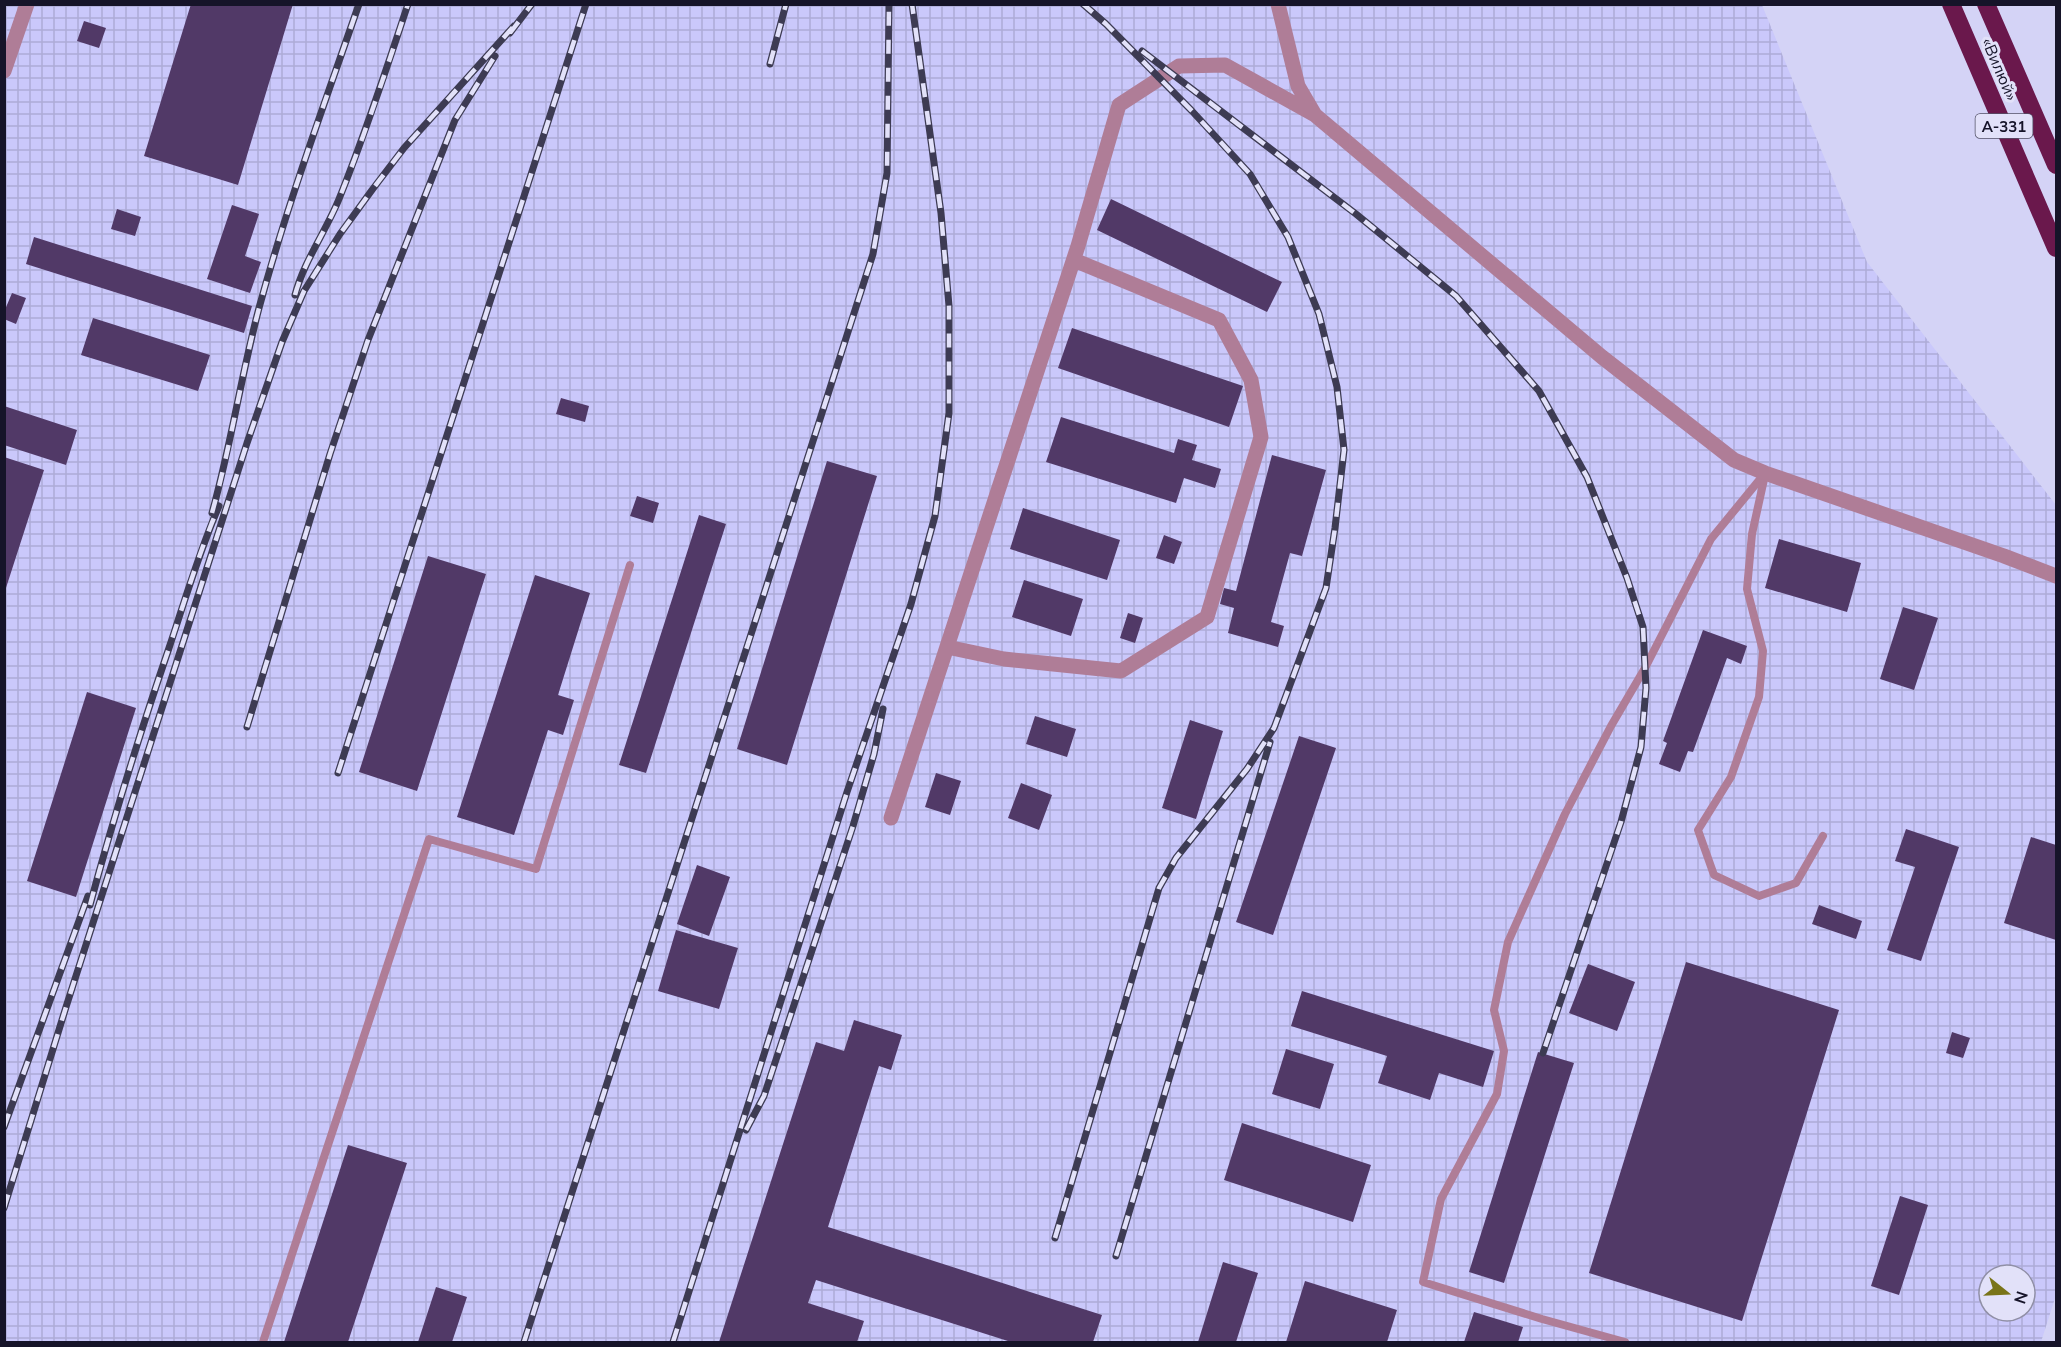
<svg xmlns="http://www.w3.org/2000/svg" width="2061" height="1347" font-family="Mulish,sans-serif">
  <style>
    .industrial { fill: url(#industrial-grid); fill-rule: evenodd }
    .building { fill: #513967 }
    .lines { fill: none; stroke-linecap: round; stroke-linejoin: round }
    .lane { stroke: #af7d97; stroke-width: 8 }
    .street { stroke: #af7d97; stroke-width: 15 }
    .highway { stroke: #6a184c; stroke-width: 18 }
    .rail-casing { stroke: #3d3b53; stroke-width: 7 }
    .rail { stroke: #e2e1f9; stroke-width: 4.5; stroke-dasharray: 14; stroke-linecap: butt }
    .labels { text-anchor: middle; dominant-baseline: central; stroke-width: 6; stroke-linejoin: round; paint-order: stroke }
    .shield { fill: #e2e1f9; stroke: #535267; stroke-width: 1.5 }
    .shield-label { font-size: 15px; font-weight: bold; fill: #161429 }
    .street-label { font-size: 16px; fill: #161429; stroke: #e2e1f9 }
  </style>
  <defs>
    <pattern id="industrial-grid" width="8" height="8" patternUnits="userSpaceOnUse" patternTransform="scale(1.5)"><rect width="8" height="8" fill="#cac8fb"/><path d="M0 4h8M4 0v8" fill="none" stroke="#adabd7"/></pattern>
  </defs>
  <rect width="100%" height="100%" fill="#d4d3f6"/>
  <path class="industrial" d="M5 5H1762L1867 262 2056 505V1295L2041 1342H5ZM1989 1275H2025V1311H1989Z"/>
  <path class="building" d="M191 4H293L238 185 144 156Z
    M84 21 106 28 99 48 77 41Z
    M1111 199 1282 282 1267 312 1097 230Z
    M232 205 259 214 245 256 261 262 250 293 207 279Z
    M117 209 141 217 135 236 111 229Z
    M34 237 252 306 244 333 26 264Z
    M12 293 26 298 16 324 4 319V312Z
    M93 318 210 355 198 391 81 355Z
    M1072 328 1243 386 1229 427 1058 368Z
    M561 398 589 406 585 422 556 414Z
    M4 406 77 430 66 465 4 445Z
    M1061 417 1174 453 1178 439 1197 445 1192 460 1221 469 1215 488 1184 478 1176 503 1046 462Z
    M1272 455 1326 470 1302 556 1290 553 1271 622 1284 626 1278 647 1228 633 1234 608 1220 604 1224 588 1236 591Z
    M4 457 44 470 5 591H4Z
    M827 461 877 476 787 765 737 749Z
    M637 496 659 503 653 523 630 516Z
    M1023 508 1120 540 1107 580 1010 549Z
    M699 515 726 524 646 773 619 765Z
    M1164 535 1182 542 1174 564 1156 558Z
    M1779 539 1861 563 1847 612 1765 588Z
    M428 556 486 574 417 791 359 772Z
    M535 575 590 593 558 695 574 700 563 735 548 730 514 835 457 817Z
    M1024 580 1083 599 1071 636 1012 617Z
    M1903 607 1938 618 1914 690 1880 679Z
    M1128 613 1143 618 1135 643 1120 638Z
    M1703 630 1747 646 1741 664 1727 658 1693 752 1688 751 1680 772 1659 764 1667 743 1663 741Z
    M87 692 136 708 76 897 27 881Z
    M1035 716 1076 729 1067 757 1026 744Z
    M1190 720 1223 731 1196 819 1162 808Z
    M1299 736 1336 748 1273 935 1236 922Z
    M936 773 961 781 950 815 925 807Z
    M1021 783 1052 795 1039 830 1008 818Z
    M1906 829 1959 847 1921 961 1887 950 1915 867 1895 861Z
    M2031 837 2056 845V940L2004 923Z
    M697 865 730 877 709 936 677 924Z
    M1819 905 1862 921 1856 939 1812 924Z
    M676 930 738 948 719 1009 658 991Z
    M1686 962 1839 1010 1742 1321 1589 1273Z
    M1588 964 1635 982 1617 1031 1569 1013Z
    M1302 991 1494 1051 1483 1087 1439 1073 1430 1100 1378 1083 1387 1056 1291 1026Z
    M854 1020 902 1035 891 1070 879 1066 828 1227 1102 1315 1093 1342H1011L816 1280 808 1303 864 1321 857 1342H719L816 1042 844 1051Z
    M1952 1032 1970 1038 1963 1058 1946 1053Z
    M1286 1049 1334 1064 1320 1109 1272 1094Z
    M1538 1052 1574 1063 1504 1283 1469 1272Z
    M1242 1123 1371 1165 1353 1222 1224 1180Z
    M348 1145 407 1163 348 1342H284Z
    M1900 1196 1928 1205 1899 1295 1871 1286Z
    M1223 1262 1258 1273 1236 1342H1198Z
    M1305 1281 1397 1310 1387 1342H1286Z
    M436 1287 467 1297 452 1342H418Z
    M1474 1312 1523 1327 1518 1342H1464Z"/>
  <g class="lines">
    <path class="lane" d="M1765 475 1752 534 1747 589 1763 651 1759 697 1731 777 1698 830 1714 875 1759 896 1796 883 1823 836
      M263 1342 429 839 536 869 630 565
      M1625 1342 1542 1319 1423 1282 1441 1199 1497 1094 1504 1051 1494 1010 1508 942 1565 814 1611 726 1645 668 1711 539 1765 473"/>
    <path class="street" d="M1278 4 1298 86 1315 115 1602 357 1734 460 1765 473 2004 556 2056 576
      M4 71 27 4
      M947 647 1004 659 1121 671 1207 617 1261 437 1251 380 1219 320 1074 260
      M891 818 1078 246 1119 105 1179 66 1225 65 1315 115"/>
    <path class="highway" d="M1951 4 2056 248
      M1986 4 2056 165"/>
    <g class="rail-casing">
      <path id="rail" d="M510 33 532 4
        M1142 51 1356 214 1456 296 1539 391 1587 477 1627 578 1643 627 1646 688 1641 747 1621 822 1543 1053
        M770 64 786 4
        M295 295C304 261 326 231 339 199 365 135 386 70 408 4
        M212 513C231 445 241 376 259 308 287 205 324 105 359 4
        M247 727 330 454 368 340 455 120 495 56
        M338 773 586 4
        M90 905C113 819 140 733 169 648 185 600 199 552 219 506
        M4 1127 88 896
        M746 1130 764 1096 853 826 874 754 883 709
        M4 1208 66 1007 247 443 282 342 304 291 340 234 372 190 404 148 514 26
        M1055 1238 1159 888 1176 858 1247 769 1274 728 1326 588 1335 528 1344 450 1337 387 1319 314 1288 237 1250 174 1192 111 1106 24 1083 4
        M1116 1256 1270 742
        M524 1342 873 254 887 173 889 4
        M673 1342 847 792 911 604 935 516 949 413V306L941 213 912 4"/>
    </g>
    <use href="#rail" class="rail"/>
  </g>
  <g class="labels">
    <rect class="shield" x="1975.5" y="114" width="57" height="24" rx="4.5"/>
    <g class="shield-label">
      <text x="2004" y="126">А-331</text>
    </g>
    <g class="street-label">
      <text transform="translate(2000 69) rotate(67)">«Вилюй»</text>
    </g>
  </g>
  <rect width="2061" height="1347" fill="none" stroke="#161429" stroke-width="12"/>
  <g transform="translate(2007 1293) rotate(108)"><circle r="28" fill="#e2e1f9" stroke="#908fa6" stroke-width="1.5"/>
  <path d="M0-4.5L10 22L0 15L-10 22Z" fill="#797419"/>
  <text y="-9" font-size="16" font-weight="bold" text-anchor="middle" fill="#161429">N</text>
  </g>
</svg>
